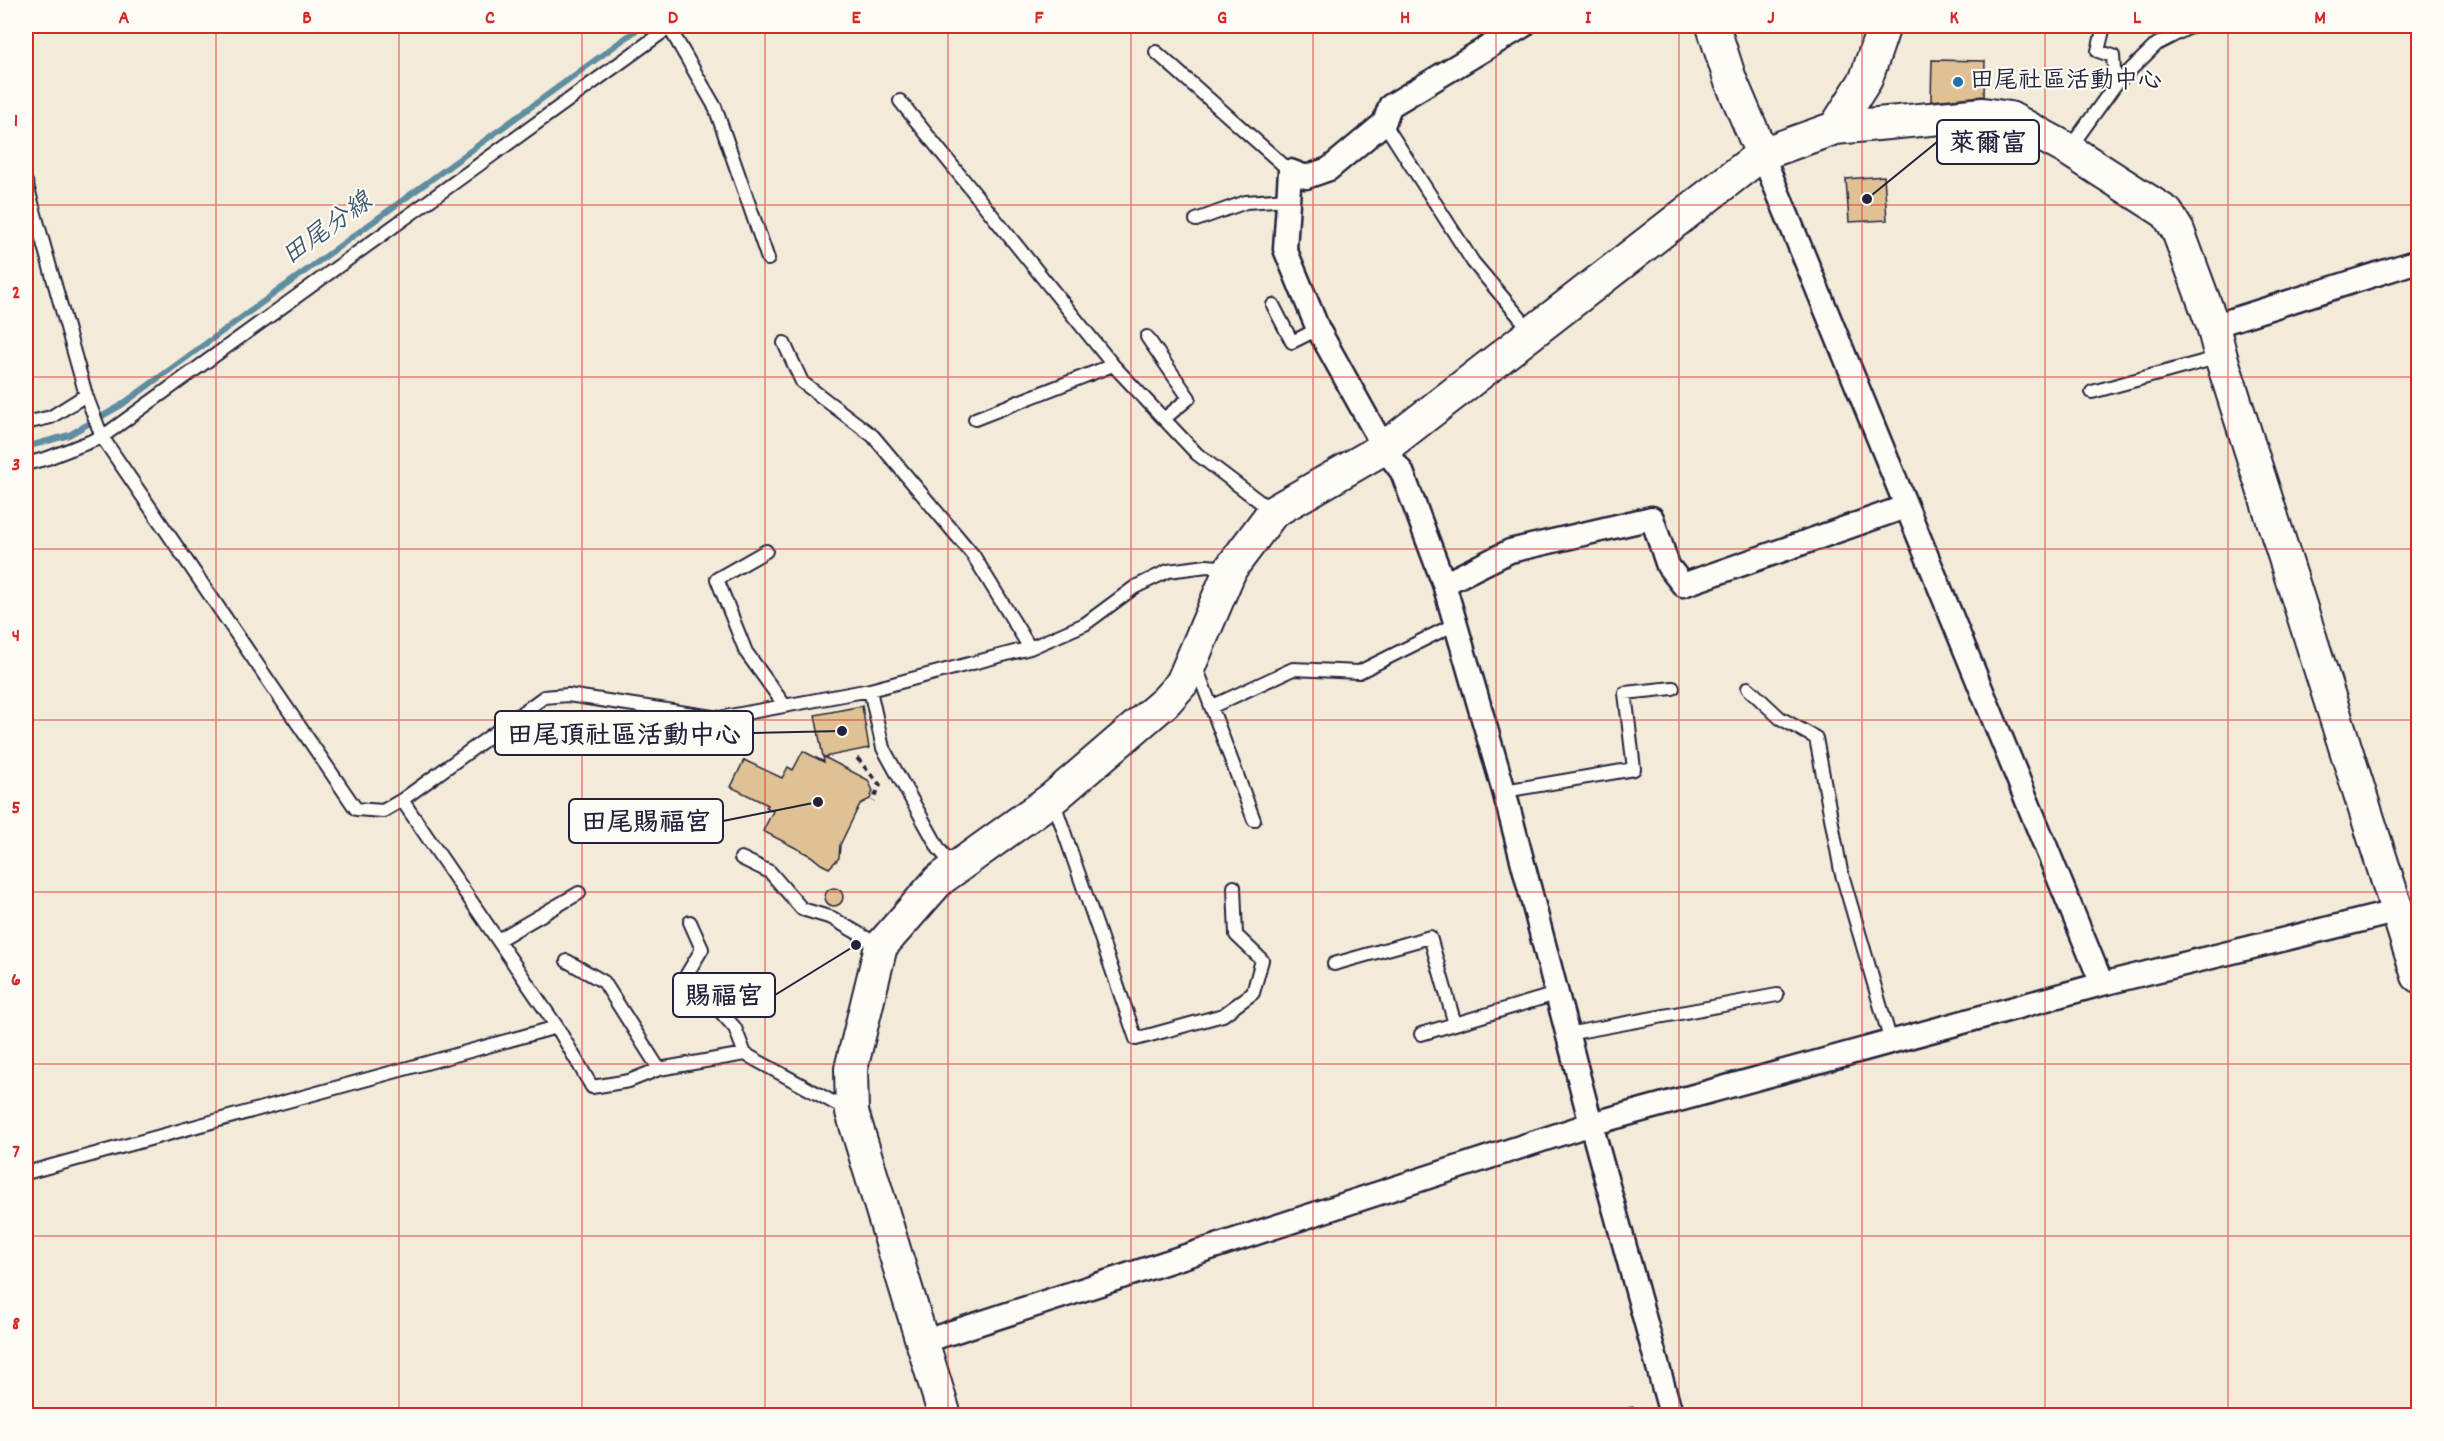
<svg xmlns="http://www.w3.org/2000/svg" width="2444" height="1441" font-family="Dekko,'LXGW WenKai TC',sans-serif">
  <style>
    .lines { fill: none; stroke-linecap: round; stroke-linejoin: round }
    .stream { stroke: #5f8da2; stroke-width: 6 }
    .building { fill: #e0c193; stroke: #22223b; stroke-width: 1.5 }
    .lane-casing { stroke: #22223b; stroke-width: 16 }
    .street-casing { stroke: #22223b; stroke-width: 27 }
    .secondary-casing { stroke: #22223b; stroke-width: 36 }
    .path { stroke: #22223b; stroke-width: 4; stroke-dasharray: 6 4.5; stroke-linecap: butt }
    .lane { stroke: #fdfcf7; stroke-width: 12 }
    .street { stroke: #fdfcf7; stroke-width: 22 }
    .secondary { stroke: #fdfcf7; stroke-width: 32 }
    .grid { fill: none; stroke: #d62828; stroke-width: 1.5; stroke-opacity: 0.55 }
    .poi-dot { fill: #1f6fb2; stroke: #fdfcf7; stroke-width: 2 }
    .labels { text-anchor: middle; dominant-baseline: central; stroke-width: 4.5; stroke-linejoin: round; paint-order: stroke }
    .poi-label { font-size: 24px; fill: #22223b; stroke: #fdfcf7; text-anchor: start }
    .water-label { font-size: 26px; font-style: italic; fill: #40586e; stroke: #fdfcf7 }
    .leader { fill: none; stroke: #22223b; stroke-width: 2 }
    .callout-dot { fill: #22223b; stroke: #fdfcf7; stroke-width: 2 }
    .callout { fill: #fdfcf7; stroke: #22223b; stroke-width: 2 }
    .callout-label { font-size: 26px; text-anchor: middle; font-weight: bold; fill: #22223b }
    .neatline { fill: none; stroke: #d62828; stroke-width: 2 }
    .grid-label { font-size: 20px; text-anchor: middle; font-weight: bold; fill: #d62828 }
  </style>
  <rect width="100%" height="100%" fill="#f4ead9"/>
  <filter id="ink" filterUnits="userSpaceOnUse"><feTurbulence type="fractalNoise" baseFrequency=".0167" numOctaves="2"/><feDisplacementMap in="SourceGraphic" scale="12" xChannelSelector="R" yChannelSelector="G"/><feConvolveMatrix kernelMatrix="1 2 1 2 8 2 1 2 1" color-interpolation-filters="sRGB"/></filter>
  <g filter="url(#ink)">
    <g class="lines">
      <path class="stream" d="M26 447 69 435 120 406 642 26
        M1614 1416 1632 1409 1643 1416"/>
    </g>
    <path class="building" d="M1932 60 1985 61 1984 96 1931 101Z
      M1884 176 1887 220 1849 222 1846 179Z
      M862 706 869 748 824 757 868 780 873 791 870 799 860 804 840 845 839 858 829 868 821 864 811 856 763 831 773 811 766 807 768 805 731 787 744 760 782 778 788 767 793 770 803 751 824 762 815 715Z
      M825 897a9 9 0 1 1 18 0a9 9 0 1 1-18 0Z"/>
    <g class="lines">
      <g class="lane-casing">
        <path id="lane" d="M2104 26 2098 51 2113 56 2115 85
          M669 27 715 107 768 259
          M1156 52 1290 171
          M900 101 1113 365 1197 454 1272 511
          M1384 123 1473 262 1532 332
          M2069 149 2115 85 2157 44 2192 26
          M26 182 86 395 102 437 356 809 383 811 402 800 544 697 568 695 719 718 870 690
          M1196 220 1246 202 1288 199
          M1273 305 1292 342 1318 329
          M1147 337 1189 398 1164 419
          M784 343 802 382 873 436 973 555 1030 648
          M2092 392 2220 357
          M975 419 1113 365
          M26 423 51 417 86 395
          M26 464 48 458 102 437 671 26
          M766 551 717 579 746 652 785 706
          M1195 664 1254 820
          M1748 688 1780 718 1816 738 1841 871 1891 1042
          M1211 707 1293 669 1359 672 1455 624
          M1504 791 1634 769 1625 693 1673 688
          M402 800 557 1027
          M1053 800 1136 1039 1223 1015 1253 993 1262 960 1236 935 1234 887
          M741 858 770 872 802 909 832 918 880 946
          M955 868 939 849 883 748 870 690 1030 648 1085 624 1135 587 1168 571 1207 566 1230 568
          M690 922 702 949 687 974 735 1028 745 1054
          M498 940 579 893
          M567 961 604 982 659 1069
          M1334 964 1430 937 1455 1024
          M1421 1034 1556 994
          M1567 1034 1777 995
          M26 1173 557 1027 592 1087 629 1081 659 1069 745 1054 849 1111"/>
      </g>
      <g class="street-casing">
        <path id="street" d="M1523 26 1390 106 1384 123 1329 169 1306 177 1290 171 1285 249 1318 329 1384 448 1402 472 1444 584 1504 791 1591 1124 1669 1407 1675 1416
          M1762 154 2102 984
          M2213 326 2418 261
          M1444 584 1510 551 1652 518 1668 566 1683 585 1905 507
          M922 1342 1591 1124 2102 984 2399 911"/>
      </g>
      <g class="secondary-casing">
        <path id="secondary" d="M1713 26 1730 79 1762 154
          M1835 128 1866 79 1884 26
          M945 1416 852 1112 851 1069 881 946 939 880 1053 798 1165 702 1182 683 1231 568 1273 512 1384 448 1762 154 1835 128 1983 114 2010 118 2069 150 2167 213 2178 231 2213 326 2221 357 2418 976"/>
      </g>
      <path class="path" d="M857 758 880 785 873 801"/>
      <use href="#lane" class="lane"/>
      <use href="#street" class="street"/>
      <use href="#secondary" class="secondary"/>
    </g>
  </g>
  <path class="grid" d="M216 26V1416M399 26V1416M582 26V1416M765 26V1416M948 26V1416M1131 26V1416M1313 26V1416M1496 26V1416M1679 26V1416M1862 26V1416M2045 26V1416M2228 26V1416M26 205H2418M26 377H2418M26 549H2418M26 720H2418M26 892H2418M26 1064H2418M26 1236H2418"/>
  <circle class="poi-dot" cx="1958" cy="82" r="6"/>
  <g class="labels">
    <g class="poi-label">
      <text x="1970" y="82">田尾社區活動中心</text>
    </g>
    <g class="water-label">
      <text transform="translate(328 230) rotate(-36)">田尾分線</text>
    </g>
  </g>
  <path class="leader" d="M1867 199L1937 142M842 731L753 733M818 802L723 821M856 945L775 995"/>
  <g class="callout-dot">
    <circle cx="1867" cy="199" r="6"/>
    <circle cx="842" cy="731" r="6"/>
    <circle cx="818" cy="802" r="6"/>
    <circle cx="856" cy="945" r="6"/>
  </g>
  <g class="callout">
    <rect x="1937" y="120" width="102" height="44" rx="6"/>
    <rect x="495" y="711" width="258" height="44" rx="6"/>
    <rect x="569" y="799" width="154" height="44" rx="6"/>
    <rect x="673" y="973" width="102" height="44" rx="6"/>
  </g>
  <g class="callout-label">
    <text x="1988" y="151">萊爾富</text>
    <text x="624" y="743">田尾頂社區活動中心</text>
    <text x="646" y="830">田尾賜福宮</text>
    <text x="724" y="1004">賜福宮</text>
  </g>
  <rect width="2444" height="1441" fill="none" stroke="#fdfcf7" stroke-width="66"/>
  <rect x="33" y="33" width="2378" height="1375" class="neatline"/>
  <g class="grid-label">
    <text x="124" y="23">A</text>
    <text x="307" y="23">B</text>
    <text x="490" y="23">C</text>
    <text x="673" y="23">D</text>
    <text x="856" y="23">E</text>
    <text x="1039" y="23">F</text>
    <text x="1222" y="23">G</text>
    <text x="1405" y="23">H</text>
    <text x="1588" y="23">I</text>
    <text x="1771" y="23">J</text>
    <text x="1954" y="23">K</text>
    <text x="2137" y="23">L</text>
    <text x="2320" y="23">M</text>
    <text x="16" y="126">1</text>
    <text x="16" y="298">2</text>
    <text x="16" y="470">3</text>
    <text x="16" y="641">4</text>
    <text x="16" y="813">5</text>
    <text x="16" y="985">6</text>
    <text x="16" y="1157">7</text>
    <text x="16" y="1329">8</text>
  </g>
</svg>
